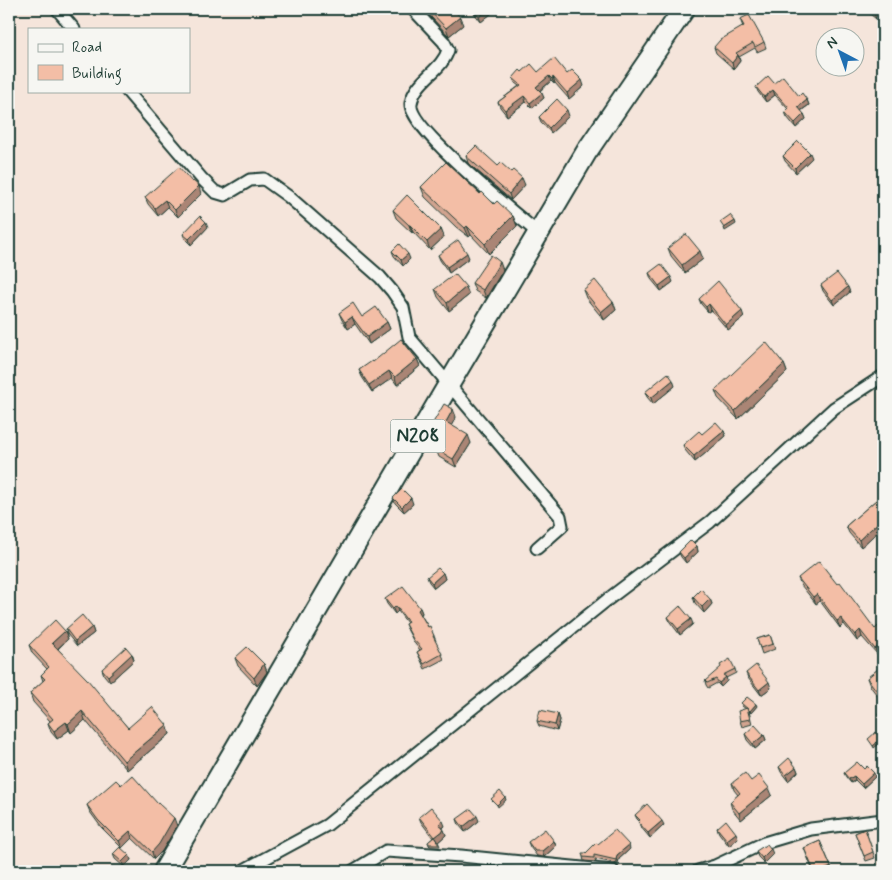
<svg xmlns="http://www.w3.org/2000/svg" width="892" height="880" font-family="Mynerve,sans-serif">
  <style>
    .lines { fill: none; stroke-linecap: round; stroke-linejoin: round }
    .street-casing { stroke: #1f3d34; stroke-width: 15 }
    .highway-casing { stroke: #1f3d34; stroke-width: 24 }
    .street { stroke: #f6f6f2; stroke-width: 11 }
    .highway { stroke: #f6f6f2; stroke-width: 20 }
    .wall { fill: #d1a38f; stroke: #1f3d34 }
    .shaded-wall { fill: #aa8574; stroke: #1f3d34 }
    .building { fill: #f3bea6; stroke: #1f3d34 }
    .labels { text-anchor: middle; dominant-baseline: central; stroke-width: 5; stroke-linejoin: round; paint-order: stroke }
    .shield { fill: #f6f6f2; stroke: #60746d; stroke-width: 1 }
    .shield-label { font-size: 19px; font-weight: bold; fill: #1f3d34 }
  </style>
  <rect width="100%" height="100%" fill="#f5e5db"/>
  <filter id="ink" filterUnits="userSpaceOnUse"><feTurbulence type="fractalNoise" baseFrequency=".02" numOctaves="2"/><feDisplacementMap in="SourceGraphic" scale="10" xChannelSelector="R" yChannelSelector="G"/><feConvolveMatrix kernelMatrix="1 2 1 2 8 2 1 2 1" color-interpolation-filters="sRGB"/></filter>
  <g filter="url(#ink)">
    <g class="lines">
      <g class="street-casing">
        <path id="street" d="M57 9 74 29
          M413 9 444 42 448 50C442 71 415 80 411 103 407 127 517 215 538 233
          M127 91 202 179 215 192 225 195 250 180 264 179 289 197 380 277 392 291 403 307 409 337 560 516 562 526 537 548
          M242 871 327 825 607 600 710 522 834 408 883 376
          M353 871 386 851 461 856 613 871
          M698 871 715 866 764 843 811 829 883 820"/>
      </g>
      <g class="highway-casing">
        <path id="highway" d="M164 871 449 384 587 151 684 9"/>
      </g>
      <use href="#street" class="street"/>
      <use href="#highway" class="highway"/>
    </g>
    <path class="wall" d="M428 9 463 25 449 36 431 17Z
      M472 9H491L492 13 481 22 474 13Z
      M864 9H880L881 13 876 19Z
      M740 19 764 42 766 48 757 52 755 48 739 57 740 61 734 69 716 53 714 47 743 27Z
      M522 72H538L567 74 584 86 569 99 555 83 554 84 551 81 540 91 544 98 532 108 526 102 507 116 500 107 498 102 519 86 515 83 513 78Z
      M774 83 807 100 809 105 801 111 804 114 806 119 796 128 787 117 785 112 788 109 775 95 766 102 758 92 756 87Z
      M569 116 551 133 541 122 539 117Z
      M466 156 498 166 525 185 511 200 468 163Z
      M783 156 812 158 796 173 785 161Z
      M421 187 480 194 513 216 517 226 489 254 471 235 469 237 456 227 425 197Z
      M201 194 178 217 168 207 158 216 148 204 145 197Z
      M393 210 441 229 444 237 430 250 413 232 412 233 396 218Z
      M208 227 191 245 185 239 183 234Z
      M668 248 703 259 685 273 671 256Z
      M392 251 410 259 403 266 394 256Z
      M438 255 469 258 449 273 440 260Z
      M503 270 486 298 475 291 472 283Z
      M649 273 673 282 661 291 651 279Z
      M821 285 850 292 834 305 823 291Z
      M435 289 469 295 449 311 438 297Z
      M583 290 613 302 616 310 604 320 586 298Z
      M699 299 744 317 728 330 711 310 708 312 701 304Z
      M339 313 387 322 390 329 369 344 355 324 348 329 342 320Z
      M417 359 420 366 397 385 392 378 372 392 362 377 359 370 373 362Z
      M784 364 787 372 738 419 718 398 715 390Z
      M675 386 653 404 647 397 645 392Z
      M456 417 451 425 471 443 456 467 439 457 437 452 427 446 424 438Z
      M724 431 726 436 695 462 685 450 683 445 702 434Z
      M883 494V527L861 547 849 533 846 526Z
      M393 498 413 504 404 512 395 503Z
      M697 546 698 552 686 563 681 557 679 552Z
      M443 573 445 579 434 588 429 582 427 577Z
      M798 578 875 629 883 622V651L878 655 862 637 857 641 844 624 840 628 820 601 816 604 801 585Z
      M693 597 710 599 712 604 704 613 695 603Z
      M385 599 420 608 422 613 421 615 434 636 436 641H435L444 659 425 669 417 652 420 650 415 644 407 629 405 624 407 623 398 611 395 614 387 604Z
      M668 617 693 624 680 635 670 622Z
      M92 627 94 633 77 646 67 634 66 629Z
      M65 631 68 639 58 649 128 728 167 725 170 734 127 770 85 720 71 733 69 730 57 739 51 732 48 723 50 721 33 702 30 693 43 681 41 675 47 669 32 653 29 645Z
      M770 635 775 649 762 654 757 639Z
      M132 654 134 660 110 682 104 675 102 669Z
      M235 658 264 664 267 672 257 686 238 666Z
      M883 665V703L870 686 867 678Z
      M735 669 736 673 726 678 727 681 721 687 717 683 708 688 706 685 705 681Z
      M746 673 771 688 761 695 748 678Z
      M741 703 757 706 751 713 749 711 752 724 742 727 740 721 746 709 742 706Z
      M883 710V724L880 720 878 714Z
      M558 714 560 720 557 731 539 726 537 721Z
      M745 734 764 735 766 740 755 749 747 740Z
      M779 767H796L798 772 788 781 781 772Z
      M864 769 875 777 863 788 855 780 851 783 846 777 844 773Z
      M751 781 772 795 741 820 732 809 730 802 738 795 734 790 732 783Z
      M121 785 177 826 162 851 154 859 132 838 122 848 101 827 90 812 87 805Z
      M635 815 664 825 650 838 640 826 639 821 637 819Z
      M419 817 445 826 443 828 446 835 438 842 440 846H430L429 845 428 842 433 838 421 822Z
      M457 819 479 821 465 832 459 825Z
      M717 828 738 838 729 846 719 833Z
      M865 829 875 858 866 861 855 833Z
      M554 841 556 846 544 857 537 856 530 847 528 842Z
      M820 841 833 871H813L807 856 804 848Z
      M598 844 630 849 619 859 618 864 595 859 596 862 584 861 583 857 586 853Z
      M756 851 773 854 764 863 758 857Z
      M113 854 129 855 131 860 124 867 115 859Z"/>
    <path class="shaded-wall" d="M489 9H491L492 13 481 22 479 17Z
      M879 9H880L881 13 876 19 874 14Z
      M460 17 463 25 449 36 446 28Z
      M738 55 740 61 734 69 732 63Z
      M549 76 551 81 538 92 536 87Z
      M553 77 555 83 554 84 552 79Z
      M582 80 584 86 569 99 567 93Z
      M773 90 775 95 766 102 764 97Z
      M542 93 544 98 532 108 530 103Z
      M524 96 526 102 507 116 505 110Z
      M807 100 809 105 799 112 798 107Z
      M567 110 569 116 551 133 549 128Z
      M804 114 806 119 796 128 795 123Z
      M810 153 812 158 796 173 795 168Z
      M522 178 525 185 511 200 509 194Z
      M199 186 201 194 178 217 175 210Z
      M165 200 168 207 158 216 155 208Z
      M513 216 517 226 489 254 485 244Z
      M735 221 736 224 725 231 724 228Z
      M206 222 208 227 191 245 189 239Z
      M409 225H410L413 232 412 233Z
      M467 226 471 235 469 237 465 228Z
      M441 229 444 237 430 250 427 242Z
      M700 251 703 259 685 273 682 265Z
      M467 253 469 258 449 273 447 267Z
      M408 254 410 259 403 266 401 260Z
      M500 262 503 270 486 298 483 290Z
      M671 277 673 282 661 291 659 286Z
      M466 287 469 295 449 311 447 303Z
      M848 287 850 292 834 305 832 300Z
      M613 302 616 310 604 320 601 312Z
      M709 304 711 310 708 312 706 307Z
      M742 311 744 317 728 330 726 325Z
      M352 317 355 324 348 329 345 322Z
      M387 322 390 329 369 344 367 337Z
      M417 359 420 366 397 385 395 377Z
      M784 364 787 372 738 419 735 411Z
      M389 371 392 378 372 392 369 385Z
      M673 380 675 386 653 404 651 398Z
      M453 409 456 417 449 430 446 422Z
      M724 431 726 436 695 462 694 456Z
      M468 435 471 443 456 467 453 459Z
      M411 498 413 504 404 512 402 507Z
      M883 518V527L861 547 859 540Z
      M697 546 698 552 686 563 684 558Z
      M443 573 445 579 434 588 432 583Z
      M817 594 820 601 816 604 813 597Z
      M710 599 712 604 704 613 702 607Z
      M396 606 398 611 395 614 393 609Z
      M420 608 422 613 420 615 418 610Z
      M841 618 844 624 840 628 837 621Z
      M691 619 693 624 680 635 678 629Z
      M92 627 94 633 77 646 75 641Z
      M860 630 862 637 857 641 855 635Z
      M65 631 68 639 55 651 52 643Z
      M883 642V651L878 655 875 649Z
      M132 654 134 660 110 682 108 676Z
      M264 664 267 672 257 686 254 678Z
      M726 677 727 681 721 687 719 683Z
      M769 682 771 688 761 695 759 690Z
      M756 704 757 706 751 713 750 711Z
      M82 711 85 720 71 733 68 724Z
      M558 714 560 720 557 731 555 725Z
      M66 722 69 730 57 739 54 731Z
      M167 725 170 734 127 770 124 761Z
      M764 735 766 740 755 749 753 744Z
      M882 738 883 741 874 748 873 746Z
      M796 767 798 772 788 781 786 775Z
      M874 773 875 777 863 788 862 784Z
      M854 776 855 780 851 783 849 779Z
      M769 788 772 795 741 820 739 813Z
      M505 797 506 800 498 807 497 805Z
      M477 816 479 821 465 832 463 827Z
      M174 818 177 826 162 851 154 859 152 852Z
      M443 821 445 826 441 829 439 824Z
      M662 821 664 825 650 838 648 833Z
      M444 830 446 835 437 843 435 837Z
      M130 831 132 838 122 848 119 841Z
      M736 833 738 838 729 846 727 840Z
      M554 841 556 846 544 857 542 851Z
      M629 845 630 849 619 859 618 864 616 860 617 855Z
      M771 849 773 854 764 863 762 858Z
      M129 855 131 860 124 867 122 862Z"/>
    <path class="building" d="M428 9H453L460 17 446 28Z
      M472 9H489L479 17Z
      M868 9H879L874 14Z
      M749 15 764 42 755 47 753 43 736 53 738 55 732 63 714 47 720 40 744 26 740 19Z
      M554 58 567 74 572 70 582 80 567 93 553 77 552 79 549 76 536 87 542 93 530 103 524 96 505 110 498 102 521 85 513 78 520 70 522 72 531 64 538 72Z
      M768 76 774 83 783 76 799 96 802 93 807 100 798 107 804 114 795 123 785 112 789 108 773 90 764 97 756 87Z
      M557 99 567 110 549 128 539 117Z
      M798 141 810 153 795 168 783 156Z
      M476 146 498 166 501 163 511 172 513 170 522 178 509 194 466 156Z
      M446 162 480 194 482 192 494 204 497 201 513 216 485 244 467 226 465 228 453 217 421 187Z
      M179 167 192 182 193 181 199 186 175 210 165 200 155 208 145 197Z
      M407 195 441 229 427 242 410 225H409L393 210Z
      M730 215 735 221 724 228 720 222Z
      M200 216 206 222 189 239 183 234Z
      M686 234 700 251 682 265 668 248Z
      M458 240 467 253 447 267 438 255Z
      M399 244 408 254 401 260 392 251Z
      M491 255 500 262 483 290 472 283Z
      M661 264 671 277 659 286 649 273Z
      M837 273 848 287 832 300 821 285Z
      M455 274 466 287 447 303 435 289Z
      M595 280 613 302 601 312 583 290Z
      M718 281 742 311 726 325 709 304 706 307 699 299Z
      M353 303 362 317 376 307 387 322 367 337 352 317 345 322 339 313Z
      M401 339 417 359 395 377 389 371 369 385 359 370 372 361 373 362Z
      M766 342 784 364 735 411 715 390Z
      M668 373 673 380 651 398 645 392Z
      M444 404 453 409 446 422 468 435 453 459 436 449 438 446 424 438Z
      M716 422 724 431 694 456 683 445 699 431 702 434Z
      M402 489 411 498 402 507 393 498Z
      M883 494V518L859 540 846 526Z
      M691 540 697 546 684 558 679 552Z
      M819 561 837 584 840 582 875 629 883 622V642L875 649 860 630 855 635 841 618 837 621 817 594 813 597 798 578Z
      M438 568 443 573 432 583 427 577Z
      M403 586 420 608 418 610 428 627 430 626 434 636H433L442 654 424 664 417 652 422 649 413 639 405 624 408 622 396 606 393 609 385 599Z
      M701 589 710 599 702 607 693 597Z
      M680 606 691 619 678 629 668 617Z
      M82 615 92 627 75 641 66 629Z
      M55 620 65 631 52 643 87 679 128 728 152 707 167 725 124 761 82 711 68 724 66 722 54 731 48 723 53 719 30 693 45 679 41 675 49 667 29 645Z
      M770 635 773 644 760 648 757 639Z
      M126 647 132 654 108 676 102 669Z
      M247 647 264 664 254 678 235 658Z
      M730 659 735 669 723 675 726 677 719 683 716 679 707 683 705 681 721 667 720 665Z
      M756 665 769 682 759 690 746 673Z
      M883 665V699L867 678Z
      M747 697 756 704 750 711 741 703Z
      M747 708 750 719 740 721 738 711Z
      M540 710 558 714 555 725 537 721Z
      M883 710V720L878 714Z
      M755 725 764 735 753 744 745 734Z
      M876 732 882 738 873 746 868 739Z
      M789 758 796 767 786 775 779 767Z
      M857 762 864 769 867 766 874 773 862 784 854 776 849 779 844 773Z
      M745 773 751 781 759 775 769 788 739 813 730 802 740 793 732 783Z
      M132 775 158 804V803L174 818 159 844 152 852 130 831 119 841 98 820 87 805 116 780 121 785Z
      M500 791 505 797 497 805 491 799Z
      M647 804 662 821 648 833 638 822 640 820 635 815Z
      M431 807 443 821 439 824 444 830 435 837 419 817Z
      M471 809 477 816 463 827 457 819Z
      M726 820 736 833 727 840 717 828Z
      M545 829 554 841 542 851H535L528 842Z
      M865 829 873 852 864 856 855 833Z
      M615 830 629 845 617 855 616 860 594 855V858L583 857 582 853H586L596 843 598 844Z
      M434 837 439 844H429L428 842Z
      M820 841 831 867 821 871H814L804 848Z
      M767 844 771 849 762 858 756 851Z
      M120 847 129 855 122 862 113 854Z
      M771 867 774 871H766Z"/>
  </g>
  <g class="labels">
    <rect class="shield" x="390.5" y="419.5" width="55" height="33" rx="4"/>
    <g class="shield-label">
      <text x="418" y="436">N208</text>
    </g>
  </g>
  <rect width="892" height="880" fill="none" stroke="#f6f6f2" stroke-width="30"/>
  <rect x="15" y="15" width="862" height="850" fill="none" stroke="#1f3d34" stroke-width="2" filter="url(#ink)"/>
  <rect x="28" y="28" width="162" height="65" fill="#f6f6f2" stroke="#a0aca6"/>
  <rect x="38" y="44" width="25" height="8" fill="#f6f6f2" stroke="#a0aca6"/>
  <text x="72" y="52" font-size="15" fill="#1f3d34">Road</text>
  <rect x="38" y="65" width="25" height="15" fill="#f3bea6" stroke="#a0aca6"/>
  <text x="72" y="78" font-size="15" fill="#1f3d34">Building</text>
  <g transform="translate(840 52) rotate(319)"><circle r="24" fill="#f6f6f2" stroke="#a0aca6"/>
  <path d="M0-4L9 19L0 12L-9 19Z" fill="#1f6fb2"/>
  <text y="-8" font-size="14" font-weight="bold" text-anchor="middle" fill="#1f3d34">N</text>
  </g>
</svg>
